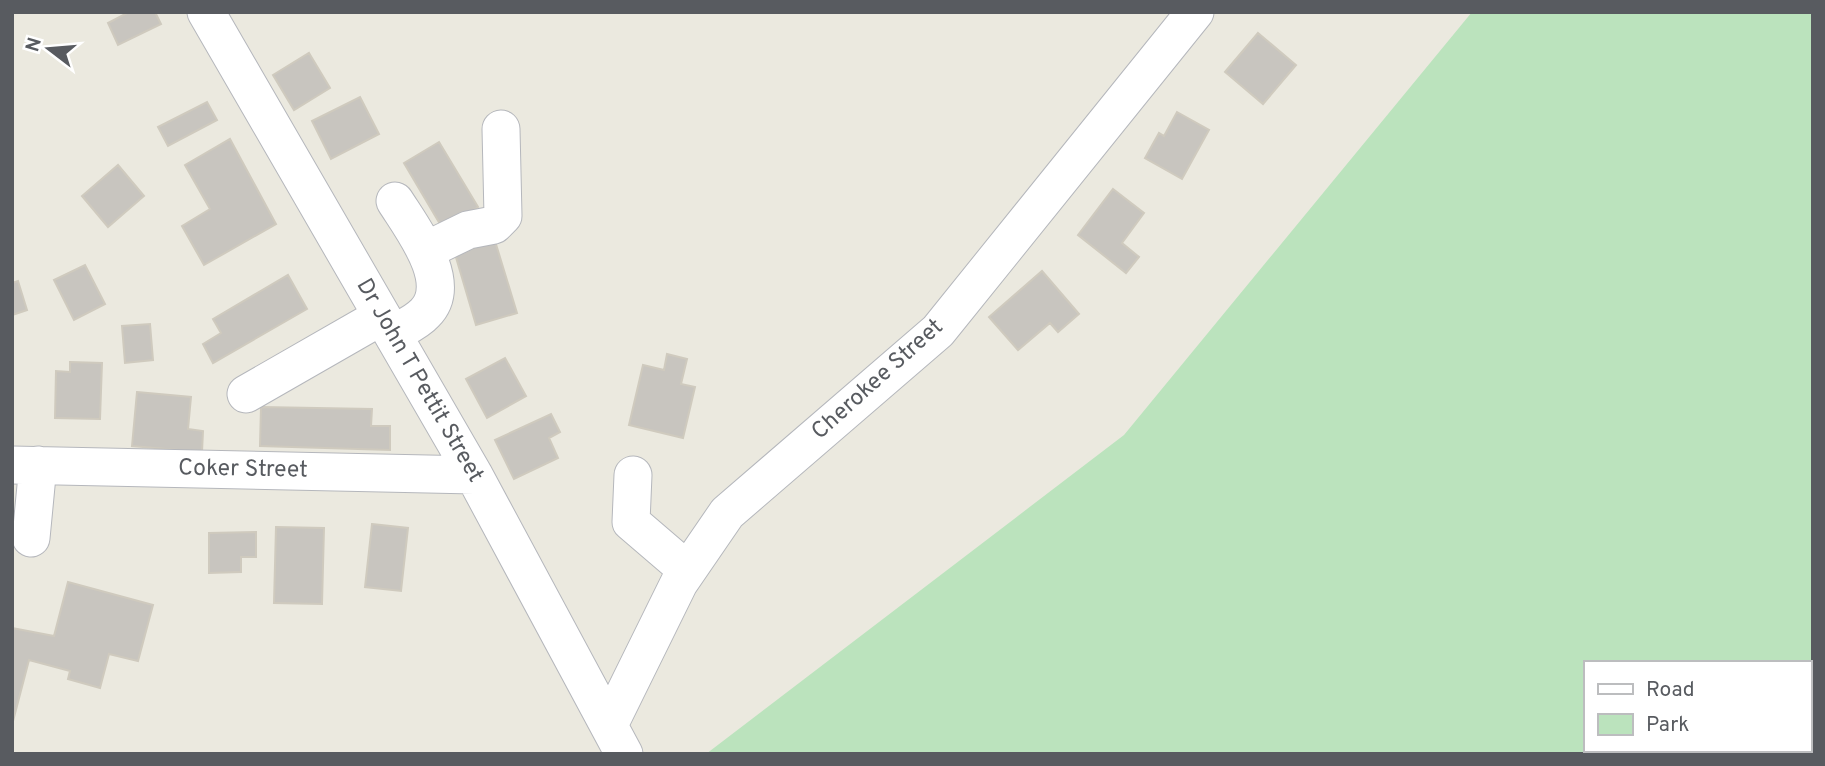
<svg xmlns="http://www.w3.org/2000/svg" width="1825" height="766" font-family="Overpass,sans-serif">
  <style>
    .green { fill: #bbe3bd; fill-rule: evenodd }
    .building { fill: #c8c5bf; stroke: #cfcabe; stroke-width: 2 }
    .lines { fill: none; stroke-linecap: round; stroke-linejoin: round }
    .minor-casing { stroke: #b5b7bc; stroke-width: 39 }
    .minor { stroke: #fff; stroke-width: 37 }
    .labels { text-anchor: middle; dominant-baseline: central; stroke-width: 5; stroke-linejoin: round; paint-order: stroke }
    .street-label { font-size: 23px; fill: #585b60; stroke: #fff }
  </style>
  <rect width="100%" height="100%" fill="#ebe9df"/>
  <path class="green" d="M1472 12H1813V754H706L1124 435ZM1585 663H1809V750H1585Z"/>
  <path class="building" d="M155 12 161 24 118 45 108 23 129 12Z
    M1258 33 1296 65 1263 104 1225 72Z
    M309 53 330 88 294 110 273 75Z
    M360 97 379 134 331 159 312 121Z
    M207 102 217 120 168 146 158 127Z
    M1177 112 1209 130 1182 179 1145 158 1159 133 1164 136Z
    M230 139 276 224 204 265 182 226 210 209 185 165Z
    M439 142 478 207 443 229 404 163Z
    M118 165 144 196 108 227 82 196Z
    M1113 189 1144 213 1122 243 1139 257 1126 273 1078 235Z
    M495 241 517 313 476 325 455 254Z
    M85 265 105 304 74 320 54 280Z
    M1042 271 1079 314 1058 332 1050 323 1018 350 989 317Z
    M288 275 307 309 213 363 203 344 221 333 213 319Z
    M18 281 27 310 12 315V283Z
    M150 324 153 360 125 363 122 326Z
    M667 354 687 359 681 384 695 387 683 438 629 425 643 365 664 370Z
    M505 358 526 396 487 418 466 379Z
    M70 362 102 363 100 419 55 418 56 371 70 372Z
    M137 392 191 397 188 429 203 431 202 452 132 446Z
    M261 407 372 409 371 426H390V450L260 446Z
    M551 414 560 432 549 438 558 458 514 479 495 440Z
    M372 524 408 528 401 591 365 587Z
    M276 527 324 528 322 604 274 603Z
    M256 532V557H241V572L209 573V533Z
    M68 582 153 605 138 661 109 654 100 688 68 679 70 671 29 660 12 725V628L54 636Z"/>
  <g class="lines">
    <g class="minor-casing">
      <path id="minor" d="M206 12 474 475 624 754
        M427 250 468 230 494 225 503 216 501 129
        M393 334C403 328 417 322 425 313 455 283 412 228 395 201
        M246 394 382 316
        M12 465 474 475
        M633 475 631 522 687 570
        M31 538 38 465
        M609 725 679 583 727 513 938 331 1195 12
        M1811 754 1813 750"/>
    </g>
    <use href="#minor" class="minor"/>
  </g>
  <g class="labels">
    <g class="street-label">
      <text transform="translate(878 380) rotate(-42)">Cherokee Street</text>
      <text transform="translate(419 381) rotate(60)">Dr John T Pettit Street</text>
      <text transform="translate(243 470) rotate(1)">Coker Street</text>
    </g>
  </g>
  <rect width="1825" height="766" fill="none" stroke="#585b60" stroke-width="28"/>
  <rect x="1584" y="661" width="228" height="91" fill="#ffffff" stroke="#bcbdbf" stroke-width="2"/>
  <rect x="1598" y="684" width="35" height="10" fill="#ffffff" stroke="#bcbdbf" stroke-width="2"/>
  <text x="1646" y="696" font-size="21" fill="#585b60">Road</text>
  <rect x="1598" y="714" width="35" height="21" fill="#bbe3bd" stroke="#bcbdbf" stroke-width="2"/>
  <text x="1646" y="731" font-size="21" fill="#585b60">Park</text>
  <g transform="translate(49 49) rotate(286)" stroke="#ffffff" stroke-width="5" paint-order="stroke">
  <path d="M0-5L12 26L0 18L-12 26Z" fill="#585b60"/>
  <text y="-10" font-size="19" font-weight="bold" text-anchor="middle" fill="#585b60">N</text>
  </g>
</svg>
